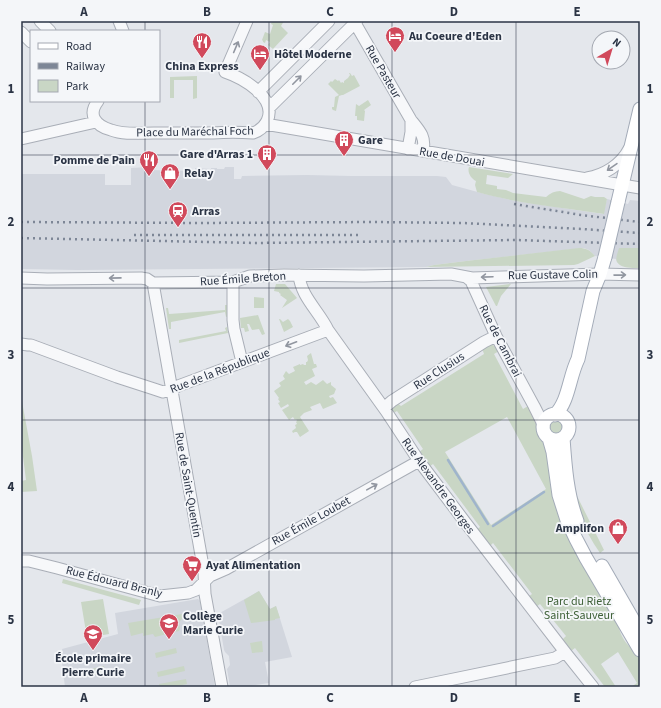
<svg xmlns="http://www.w3.org/2000/svg" width="661" height="708" font-family="'Source Sans 3',sans-serif">
  <style>
    .built { fill: #d2d6de }
    .green { fill: #c9d6c5; fill-rule: evenodd }
    .lines { fill: none; stroke-linecap: round; stroke-linejoin: round }
    .stream { stroke: #9fb4cc; stroke-width: 2.5 }
    .minor-casing { stroke: #a9aeb7; stroke-width: 13 }
    .major-casing { stroke: #a3abb8; stroke-width: 15 }
    .minor { stroke: #f7f8fa; stroke-width: 11 }
    .major { stroke: #fff; stroke-width: 13 }
    .rail { stroke: #7d8696; stroke-width: 2.5; stroke-dasharray: 2 4; stroke-linecap: butt }
    .major-bridge-casing { stroke: #a3abb8; stroke-width: 15; stroke-linecap: butt }
    .major-bridge { stroke: #fff; stroke-width: 13 }
    .oneway { stroke: #9196a0 }
    .grid { fill: none; stroke: #2b3445; stroke-width: 1; stroke-opacity: 0.55 }
    .labels { text-anchor: middle; dominant-baseline: central; stroke-width: 3.5; stroke-linejoin: round; paint-order: stroke }
    .poi-label { font-size: 12px; font-weight: bold; fill: #2b3445; stroke: #f4f6f9; text-anchor: start }
    .street-label { font-size: 12px; fill: #2b3445; stroke: #f4f6f9 }
    .park-label { font-size: 12px; fill: #3f6138; stroke: #f4f6f9 }
    .neatline { fill: none; stroke: #2b3445; stroke-width: 1.5 }
    .grid-label { font-size: 13px; text-anchor: middle; font-weight: bold; fill: #2b3445 }
  </style>
  <rect width="100%" height="100%" fill="#e4e7ec"/>
  <path class="built" d="M149 167V170L195 171V168L211 169V168H217V169H224L225 167H234V179H241L242 176 307 175 351 176H437L446 177 452 185 485 194 516 201 563 208 603 214 607 199 628 204 630 200 640 201V268L624 266 617 262 616 259 595 256 589 250 584 248 466 261 434 265 426 267 78 270 21 269V174H105V185H131V168Z
    M259 591 270 609 276 606 292 657 265 662 269 683 242 687H230L227 669 230 665 229 656 225 652 224 650 218 614Z
    M198 599 200 601 215 687H65L61 655V653H63L62 649 118 634 115 613Z"/>
  <path class="green" d="M272 21H284L281 26 288 33 273 49 268 45 270 42 266 40 265 43 263 42V41L262 40 265 32 270 34 273 25 271 24Z
    M349 73H350L352 76 354 75 360 86 343 95H342L339 96 336 111 333 110 332 109V107H334L335 97 339 95 328 84 331 81 332 82 335 79 338 81 339 80 341 83 342 82 344 83V81L348 78 350 75Z
    M197 76V98L193 99V80H174V98H170V77Z
    M368 100 371 105 364 110 365 111 364 121 357 120V116H355L356 104 359 106Z
    M469 167 513 174 508 178 487 175 486 184 497 186V189L506 190 513 193 546 197C550 193 555 191 560 191L584 199 591 196 595 197H604L607 199 604 214C561 207 519 204 477 192L475 185 476 181C471 179 467 172 469 167Z
    M579 248C586 248 590 250 595 256L578 264 574 265 426 267 434 265 466 261Z
    M619 248H640V268C634 268 621 269 617 262 615 258 618 252 619 248Z
    M276 284H285L297 298 282 308 287 300 280 295 281 294 279 293V292L274 291Z
    M511 284 501 296 497 306H496L486 287Z
    M254 297 264 298V308H254Z
    M225 305H228V316L226 317 225 312 171 322V329H169L166 308H168L169 314 225 310Z
    M258 315 265 334 262 335 259 329 252 330 249 324H247L249 331 245 332 244 328H241L240 318Z
    M279 319H280L283 322 288 319 290 321 293 327 284 332Z
    M227 327 228 333 179 343V340L226 331 225 328Z
    M491 344 496 347 499 351 494 354 523 409 530 405 539 424 538 433 541 440 546 446 555 487 618 620C618 629 622 639 629 646 633 650 636 652 639 658 642 664 640 680 640 687H631L637 683 618 652 601 664 616 687H605L575 648 571 651 562 640 566 636 540 604 536 607 528 597 532 594 493 543 489 547 476 530 480 527 433 464 429 467 419 452 423 449 397 411 392 414V405L396 402 401 406 484 354 482 348ZM507 417 546 489 491 525 445 452Z
    M311 353 314 364H316L317 367 312 369 315 376 304 382 306 385 311 382 316 385 323 380 327 384 331 382V385L336 389 334 394 329 396 330 398 333 397 337 403 323 409 320 403 310 407 312 410 304 413 300 417 309 431 300 437 297 432H295L293 433 292 431 296 428 295 425 297 424 296 422 297 421 296 419 295 420 293 417 289 420 282 410 289 406 288 404 281 408 278 403 280 402 278 399 279 398 274 391 281 386 279 383 285 379 283 376 286 371 289 374 295 371 293 367 300 364V365L303 364 304 365H306V362H307L308 360 307 356Z
    M21 396 32 456 37 491 21 492V481L26 480 22 449H21Z
    M549 428a7 7 0 1 1 14 0a7 7 0 1 1-14 0Z
    M573 488 604 550 600 553 594 544 579 518Z
    M63 579 141 600 139 605 62 583Z
    M259 591 270 609 276 606 280 618 275 619V620L251 623 244 600Z
    M103 599 109 634 87 638 81 602Z
    M182 614V619L179 622 180 629 179 631 155 637 153 634 143 636V633L131 636 128 623Z
    M262 641 263 652 252 653 250 643Z
    M176 648 177 653 156 658 155 653Z
    M104 666 105 673 84 677 83 671Z
    M184 666 185 671 158 677 157 672Z
    M186 679 187 684 174 687H160L159 684Z"/>
  <g class="lines">
    <path class="stream" d="M448 460 488 524
      M493 526 544 492"/>
    <g class="minor-casing">
      <path id="minor" d="M40 21 50 31
        M119 21 123 31
        M355 23 411 120C420 131 426 137 423 151
        M21 32 31 42
        M258 92 329 21
        M98 101C87 115 96 126 111 130 124 135 140 133 154 133 173 133 193 133 213 133 226 132 240 132 253 133 259 131 264 127 267 121 278 98 243 78 225 72L247 21
        M269 108 357 21
        M265 124 640 188
        M21 139 96 122
        M408 149 411 132V120
        M587 178C604 175 621 165 629 149
        M299 275C301 297 319 311 328 330L386 411 419 461 465 522 565 652 593 687
        M466 277 471 281 496 336 534 406 544 426
        M21 278 47 279 141 278 147 279 153 283 233 282 250 276 284 275 364 276 451 274 472 278 600 274 640 275
        M233 282V320L234 329 242 362
        M153 283 204 572 205 594 222 687
        M21 344 28 345H31L117 377 154 389 163 392 171 390 178 386 328 330
        M384 408 392 401 484 342 496 336
        M21 561H29L57 568 160 596 188 593 196 590 210 576 226 569 419 461
        M415 687 555 658 565 652"/>
    </g>
    <g class="major-casing">
      <path id="major" d="M618 202 640 109
        M543 427a13 13 0 1 1 26 0a13 13 0 1 1-26 0Z
        M555 415C569 401 569 377 578 359L593 291 600 274 605 257
        M549 438 553 452 559 495 567 520 576 539 586 558 640 650
        M563 438C565 466 567 495 577 521
        M602 566 640 632"/>
    </g>
    <use href="#minor" class="minor"/>
    <use href="#major" class="major"/>
    <path class="rail" d="M514 204 581 215 640 222
      M21 222 199 223 373 222 463 223 582 229 640 233
      M134 235H360
      M21 238 255 243 516 240 640 244"/>
    <g class="major-bridge-casing">
      <path id="major-bridge" d="M605 257 618 202"/>
    </g>
    <use href="#major-bridge" class="major-bridge"/>
  </g>
  <defs><path id="oneway-shaft" d="M-6 0H5M1.5-3L5.5 0L1.5 3" fill="none" stroke-width="1.6" stroke-linecap="round" stroke-linejoin="round"/></defs>
  <g class="oneway">
    <use href="#oneway-shaft" transform="translate(236 47) rotate(-67)"/>
    <use href="#oneway-shaft" transform="translate(297 80) rotate(-45)"/>
    <use href="#oneway-shaft" transform="translate(612 167) rotate(145)"/>
    <use href="#oneway-shaft" transform="translate(620 275) rotate(-1)"/>
    <use href="#oneway-shaft" transform="translate(487 277) rotate(178)"/>
    <use href="#oneway-shaft" transform="translate(115 278) rotate(179)"/>
    <use href="#oneway-shaft" transform="translate(291 344) rotate(159)"/>
    <use href="#oneway-shaft" transform="translate(372 487) rotate(-29)"/>
  </g>
  <path class="grid" d="M145 21V31M269 21V687M392 21V687M516 21V687M145 101V687M21 155H640M21 288H640M21 420H640M21 553H640"/>
  <defs>
    <g id="hotel-pin" transform="scale(1)"><path d="M0 17L-7.5 6A9.5 9.5 0 1 1 7.5 6Z" fill="#d1495b" stroke="#f4f6f9"/><path d="M-6-4.5h1.5V1H6V5H4.5V3h-9V5H-6ZM-4 0a1.8 1.8 0 1 1 3.6 0ZM.5 0V-2.5h3Q6-2.5 6 0Z" fill="#fff"/></g>
    <g id="restaurant-pin" transform="scale(1)"><path d="M0 17L-7.5 6A9.5 9.5 0 1 1 7.5 6Z" fill="#d1495b" stroke="#f4f6f9"/><path d="M-5-6h1v4h1v-4h1v4h1v-4h1v5L-1.5 .5V6h-2V.5L-5-1ZM5-6V6H3V1.5H1.5Q1.5-4 5-6Z" fill="#fff"/></g>
    <g id="building-pin" transform="scale(1)"><path d="M0 17L-7.5 6A9.5 9.5 0 1 1 7.5 6Z" fill="#d1495b" stroke="#f4f6f9"/><path d="M-4-6H4V6H1V3H-1V6H-4ZM-2.5-4.3h1.7v1.8h-1.7ZM.8-4.3h1.7v1.8H.8ZM-2.5-1h1.7V.8h-1.7ZM.8-1h1.7V.8H.8Z" fill="#fff"/></g>
    <g id="shop-pin" transform="scale(1)"><path d="M0 17L-7.5 6A9.5 9.5 0 1 1 7.5 6Z" fill="#d1495b" stroke="#f4f6f9"/><path d="M-5-2.5h2.3a2.7 3.5 0 0 1 5.4 0H5L5.5 6h-11ZM-1.5-2.5h3a1.5 2.3 0 0 0-3 0Z" fill="#fff"/></g>
    <g id="station-pin" transform="scale(1)"><path d="M0 17L-7.5 6A9.5 9.5 0 1 1 7.5 6Z" fill="#d1495b" stroke="#f4f6f9"/><path d="M-3-6H3Q5-6 5-4V2Q5 4 3 4L4.5 6H3L1.5 4h-3L-3 6H-4.5L-3 4Q-5 4-5 2V-4Q-5-6-3-6ZM-3.5-4v3h7v-3ZM-3.5 1v1.5H-2V1ZM2 1v1.5H3.5V1Z" fill="#fff"/></g>
    <g id="supermarket-pin" transform="scale(1)"><path d="M0 17L-7.5 6A9.5 9.5 0 1 1 7.5 6Z" fill="#d1495b" stroke="#f4f6f9"/><path d="M-6-5.5h2.5l.6 2H6L4.5 2H-2.5L-4.4-4H-6ZM-1.5 3.2a1.3 1.3 0 1 0 .1 0ZM3 3.2a1.3 1.3 0 1 0 .1 0Z" fill="#fff"/></g>
    <g id="school-pin" transform="scale(1)"><path d="M0 17L-7.5 6A9.5 9.5 0 1 1 7.5 6Z" fill="#d1495b" stroke="#f4f6f9"/><path d="M0-5L7-2L0 1L-7-2ZM-4 1L0 2.5L4 1V4Q0 6-4 4Z" fill="#fff"/></g>
  </defs>
  <g fill-rule="evenodd">
    <use href="#hotel-pin" x="395" y="36"/>
    <use href="#restaurant-pin" x="202" y="42"/>
    <use href="#hotel-pin" x="260" y="54"/>
    <use href="#building-pin" x="344" y="140"/>
    <use href="#building-pin" x="267" y="154"/>
    <use href="#restaurant-pin" x="149" y="160"/>
    <use href="#shop-pin" x="170" y="173"/>
    <use href="#station-pin" x="178" y="211"/>
    <use href="#shop-pin" x="618" y="528"/>
    <use href="#supermarket-pin" x="192" y="565"/>
    <use href="#school-pin" x="169" y="623"/>
    <use href="#school-pin" x="93" y="634"/>
  </g>
  <g class="labels">
    <g class="poi-label">
      <text x="409" y="36">Au Coeure d'Eden</text>
      <text x="274" y="54">Hôtel Moderne</text>
      <text x="202" y="66" text-anchor="middle">China Express</text>
      <text x="358" y="140">Gare</text>
      <text x="253" y="154" text-anchor="end">Gare d'Arras 1</text>
      <text x="135" y="160" text-anchor="end">Pomme de Pain</text>
      <text x="184" y="173">Relay</text>
      <text x="192" y="211">Arras</text>
      <text x="604" y="528" text-anchor="end">Amplifon</text>
      <text x="206" y="565">Ayat Alimentation</text>
      <text x="183" y="616">Collège<tspan x="183" dy="14">Marie Curie</tspan></text>
      <text x="93" y="658" text-anchor="middle">École primaire<tspan x="93" dy="14">Pierre Curie</tspan></text>
    </g>
    <g class="street-label">
      <text transform="translate(383 72) rotate(60)">Rue Pasteur</text>
      <text transform="translate(195 132) rotate(-1)">Place du Maréchal Foch</text>
      <text transform="translate(452 157) rotate(10)">Rue de Douai</text>
      <text transform="translate(553 275) rotate(-1)">Rue Gustave Colin</text>
      <text transform="translate(243 279) rotate(-4)">Rue Émile Breton</text>
      <text transform="translate(500 341) rotate(63)">Rue de Cambrai</text>
      <text transform="translate(220 371) rotate(-21)">Rue de la République</text>
      <text transform="translate(439 371) rotate(-33)">Rue Clusius</text>
      <text transform="translate(188 485) rotate(80)">Rue de Saint-Quentin</text>
      <text transform="translate(438 486) rotate(54)">Rue Alexandre Georges</text>
      <text transform="translate(311 521) rotate(-29)">Rue Émile Loubet</text>
      <text transform="translate(114 582) rotate(14)">Rue Édouard Branly</text>
    </g>
    <g class="park-label">
      <text x="579" y="601">Parc du Rietz<tspan x="579" dy="14">Saint-Sauveur</tspan></text>
    </g>
  </g>
  <rect width="661" height="708" fill="none" stroke="#f4f6f9" stroke-width="44"/>
  <rect x="30" y="30" width="130" height="72" fill="#f4f6f9" stroke="#a4a8b1"/>
  <rect x="38" y="43" width="20" height="6" fill="#ffffff" stroke="#a4a8b1"/>
  <text x="66" y="50" font-size="12" fill="#2b3445">Road</text>
  <rect x="38" y="63" width="20" height="6" fill="#7d8696" stroke="#a4a8b1"/>
  <text x="66" y="70" font-size="12" fill="#2b3445">Railway</text>
  <rect x="38" y="80" width="20" height="12" fill="#c9d6c5" stroke="#a4a8b1"/>
  <text x="66" y="90" font-size="12" fill="#2b3445">Park</text>
  <g transform="translate(611 50) rotate(38)"><circle r="19" fill="#f4f6f9" stroke="#a4a8b1"/>
  <path d="M0-3L7 15L0 10L-7 15Z" fill="#d1495b"/>
  <text y="-6" font-size="11" font-weight="bold" text-anchor="middle" fill="#2b3445">N</text>
  </g>
  <rect x="22" y="22" width="617" height="664" class="neatline"/>
  <g class="grid-label">
    <text x="84" y="16">A</text>
    <text x="207" y="16">B</text>
    <text x="330" y="16">C</text>
    <text x="454" y="16">D</text>
    <text x="577" y="16">E</text>
    <text x="11" y="93">1</text>
    <text x="650" y="93">1</text>
    <text x="11" y="226">2</text>
    <text x="650" y="226">2</text>
    <text x="11" y="359">3</text>
    <text x="650" y="359">3</text>
    <text x="11" y="491">4</text>
    <text x="650" y="491">4</text>
    <text x="11" y="624">5</text>
    <text x="650" y="624">5</text>
    <text x="84" y="702">A</text>
    <text x="207" y="702">B</text>
    <text x="330" y="702">C</text>
    <text x="454" y="702">D</text>
    <text x="577" y="702">E</text>
  </g>
</svg>
